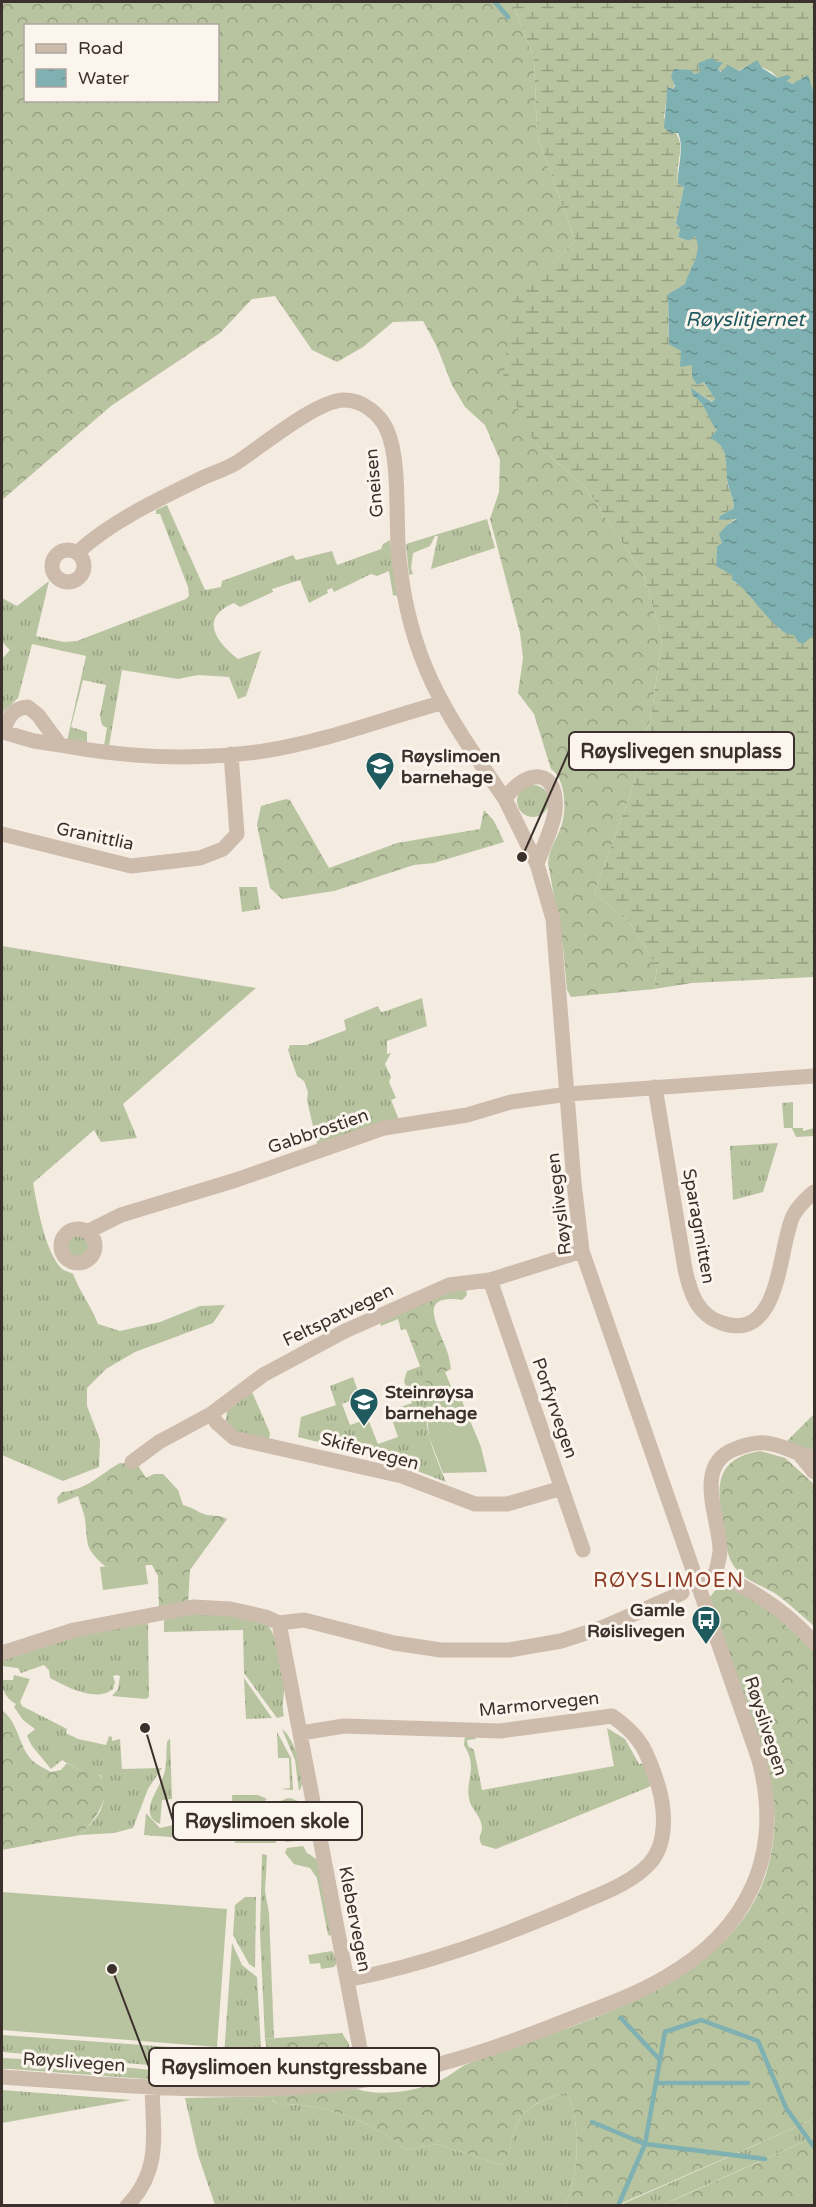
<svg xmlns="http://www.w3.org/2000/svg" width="816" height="2207" font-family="'Varela Round',sans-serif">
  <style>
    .grass { fill: url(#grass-tufts) }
    .forest { fill: url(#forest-crowns); fill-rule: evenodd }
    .wetland { fill: url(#wetland-marsh) }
    .pitch { fill: #b8c4a0 }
    .water { fill: url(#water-ripples) }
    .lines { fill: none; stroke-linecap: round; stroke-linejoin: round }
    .stream { stroke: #7fb0b2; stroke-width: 4.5 }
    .minor { stroke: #cdbbac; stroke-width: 15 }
    .labels { text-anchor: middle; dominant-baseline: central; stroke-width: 6; stroke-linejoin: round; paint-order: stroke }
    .street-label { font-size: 18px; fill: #3b302b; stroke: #fbf5ee }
    .poi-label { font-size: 18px; font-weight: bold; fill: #3b302b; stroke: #fbf5ee; text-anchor: start }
    .water-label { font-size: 20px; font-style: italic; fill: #1f5a5e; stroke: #fbf5ee }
    .neighbourhood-label { font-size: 20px; letter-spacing: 1.5px; fill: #8c3b22; stroke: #fbf5ee }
    .leader { fill: none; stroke: #3b302b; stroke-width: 2 }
    .callout-dot { fill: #3b302b; stroke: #fbf5ee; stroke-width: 2 }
    .callout { fill: #fbf5ee; stroke: #3b302b; stroke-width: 2 }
    .callout-label { font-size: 20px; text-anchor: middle; font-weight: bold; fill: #3b302b }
  </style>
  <defs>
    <pattern id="grass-tufts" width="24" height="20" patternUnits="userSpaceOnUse" patternTransform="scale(1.5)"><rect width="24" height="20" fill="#b8c4a0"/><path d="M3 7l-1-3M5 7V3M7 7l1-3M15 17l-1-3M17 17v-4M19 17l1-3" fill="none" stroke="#97a083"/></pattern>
    <pattern id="forest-crowns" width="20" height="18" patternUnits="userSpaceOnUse" patternTransform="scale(1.5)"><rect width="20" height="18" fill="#b8c4a0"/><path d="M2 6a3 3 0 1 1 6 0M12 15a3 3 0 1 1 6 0" fill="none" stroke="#97a083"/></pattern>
    <pattern id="wetland-marsh" width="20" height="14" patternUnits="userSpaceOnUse" patternTransform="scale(1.5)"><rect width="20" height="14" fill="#b8c4a0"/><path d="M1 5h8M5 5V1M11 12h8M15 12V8" fill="none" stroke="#97a083"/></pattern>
    <pattern id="water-ripples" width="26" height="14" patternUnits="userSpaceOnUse" patternTransform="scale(1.5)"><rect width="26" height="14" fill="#7fb0b2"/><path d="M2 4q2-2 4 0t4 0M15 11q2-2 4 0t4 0" fill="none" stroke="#699091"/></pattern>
  </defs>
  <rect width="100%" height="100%" fill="#f4ebe1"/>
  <path class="grass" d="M167 505 205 590 221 587 222 581 293 555 296 560 332 551 337 565 381 549 383 544 390 540 397 596 393 595 389 571 377 576 371 574 334 592 332 588 327 590 328 593 309 603 300 580 272 589 273 592 240 607 234 603C200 617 214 641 238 659L261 651 246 696 238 699 229 677 198 675 178 679 122 670 109 746H104L107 728 102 725 100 715 106 685 83 680 71 727 87 732V746L67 741 86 656 32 644 18 698 2 713V659L10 650 2 642V598L17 606 49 581 36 636 64 642 77 641 186 599 189 596 188 587 160 514H156V510Z
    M487 519 495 548 431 569 438 536H435L430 546 413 553 411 568 413 574 409 575 406 544Z
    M517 801a16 16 0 1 1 32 0a16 16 0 1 1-32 0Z
    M239 887H257L260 909 242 912Z
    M2 946 256 988 123 1104 137 1138 101 1142 94 1130 33 1183C37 1205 45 1251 61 1268 63 1271 70 1272 73 1274 80 1292 91 1306 98 1324L120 1331 160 1322 200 1306 225 1305 213 1323 135 1352 106 1369 87 1388V1406L100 1440 99 1467 63 1481 2 1455Z
    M422 998 427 1026 387 1041V1054L391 1053 385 1064 391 1077 389 1082 396 1098 391 1100 399 1120 318 1148 307 1100 308 1092 304 1081 297 1076 288 1050 290 1045H307L346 1030 344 1020 378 1006 381 1012 386 1011Z
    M793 1102V1128H803V1131L814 1128V1136L796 1137 792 1128H784L782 1103Z
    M778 1143 763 1192 733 1200 730 1146Z
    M66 1247a12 12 0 1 1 24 0a12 12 0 1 1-24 0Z
    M421 1366 431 1395C418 1422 436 1456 446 1482L389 1460 298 1437 301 1417 336 1405 330 1386 353 1377 360 1397 342 1404 350 1425 368 1419 378 1444 398 1437 389 1411 412 1403 404 1381 407 1371Z
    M252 1392 270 1433 269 1439 239 1434 226 1421 227 1411Z
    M222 1611 268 1625C279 1642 283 1664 284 1684 285 1696 281 1702 284 1716L277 1718 244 1673 243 1630 164 1632V1621L169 1616Z
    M148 1623 149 1697 146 1699 112 1696 118 1689 120 1676 116 1675 113 1676 115 1682 113 1689C96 1703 67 1687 50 1678L49 1670 44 1665 21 1673 18 1668 2 1666V1655L63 1637Z
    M2 1670 3 1680H13L14 1675 30 1679 20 1702 22 1706 67 1729 66 1733 78 1739 106 1745 109 1736 112 1737V1741L120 1739 122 1769 162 1768 148 1789 133 1828 114 1833 80 1835C101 1814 109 1805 101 1775L82 1771 62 1760 51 1769 32 1746 27 1736 35 1729 23 1720 14 1707 16 1704C1 1695 2 1686 2 1670Z
    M244 1678 272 1718 246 1719Z
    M607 1728 625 1739 639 1764 645 1763 651 1784 649 1787 496 1849 482 1845C477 1837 482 1835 482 1827 481 1818 475 1812 471 1805 462 1782 480 1771 464 1745L465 1736H474L476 1739 467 1740 468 1746 474 1750 482 1790 614 1766Z
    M282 1729C294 1737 309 1781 299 1791L295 1760Z
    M277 1732 291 1758 293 1790 281 1789 290 1788 289 1758H278Z
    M170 1738 172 1799 162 1800 160 1824C135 1813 163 1786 165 1770 167 1761 166 1751 167 1742Z
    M232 1795H258L267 1799 251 1814 233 1815Z
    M288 1798C310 1802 310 1816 313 1835L305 1840 286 1842 281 1838 278 1802Z
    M274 1807 277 1841 275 1843H234L263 1813Z
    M146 1813 160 1828 173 1825 174 1837 215 1835V1823L243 1824 223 1841 144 1835Z
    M303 1846 307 1853 318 1860 332 1936 328 1935 317 1878 310 1868 294 1864 285 1853 287 1848Z
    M262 1854 267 1855 265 1891 269 1913 274 2038 265 2039 260 1933Z
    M245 1897H256L255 1968 249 1964 233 1935 235 1905Z
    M232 1943 242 1965 257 1977 261 2048 256 2067 179 2068 180 2053 224 2056Z
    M332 1951 339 1960 334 1967 321 1969 320 1963 310 1964 308 1955Z
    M2 2035 171 2047V2067L2 2052Z
    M2 2058 64 2061 170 2072 159 2080 10 2069H2Z
    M2 2090 131 2100 2 2123Z
    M567 2092C581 2120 580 2179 564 2206L215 2205 198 2155 185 2098 275 2096 272 2100 277 2104C322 2103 373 2120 406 2150L436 2144 501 2165C514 2151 508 2148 514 2132 522 2106 544 2099 567 2092Z
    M814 2119V2137L662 2205 618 2206Z"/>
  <path class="forest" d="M2 2H512L534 58 537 135 575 240 554 263 535 443 586 488 644 575 662 639 652 711 631 792 594 893 630 923 657 967 654 989 571 997 567 990 563 947 548 863C549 849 556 840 561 827 567 811 566 779 551 769L534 714 518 693 523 658 520 633 490 519 499 492 500 460 485 425 465 407 452 385 437 347 423 321 393 322 363 347 337 362 312 350 275 296 252 299 220 333 111 406 2 500ZM26 26H218V100H26Z
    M286 799 290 800 329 868 397 843 480 829 484 810 494 821 504 842 434 863 414 865 334 891 282 899 270 888 257 825 261 806Z
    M466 1289 467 1295 462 1300C415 1293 439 1327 447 1351 449 1356 450 1363 451 1369L445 1372 453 1391 458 1390 464 1406 435 1415 427 1414 426 1406 431 1395 406 1329 401 1330 398 1319 381 1326 380 1323 446 1290Z
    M814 1414V1452L786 1442Z
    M760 1451 785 1458 814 1484V1626C802 1616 789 1603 776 1594 764 1586 746 1581 737 1570 726 1558 726 1542 723 1527 717 1488 713 1459 760 1451Z
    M120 1463 137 1464 146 1478 154 1474H163L178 1490 183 1505C192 1507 199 1513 207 1515 215 1516 219 1515 227 1519L190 1570 188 1604 159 1611 158 1576 152 1565 105 1566C84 1548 88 1544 85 1519 84 1512 80 1503 78 1496L58 1504 57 1498 62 1492C87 1490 100 1474 120 1463Z
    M727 1585 753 1596 814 1650V2119L618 2205 564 2206C580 2179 581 2120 567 2092 543 2099 522 2106 514 2132 508 2148 514 2152 501 2165L436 2144 406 2150C373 2120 322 2103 277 2104L272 2099 275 2096 357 2089C379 2097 416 2091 437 2082 447 2078 456 2070 465 2065 568 2024 728 1992 766 1874 775 1845 777 1814 771 1784 767 1764 758 1743 751 1723 737 1682 723 1640 709 1598L718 1587Z
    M2 1710C20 1724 18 1748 34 1762 39 1766 46 1769 51 1772L61 1770 67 1763 82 1771 92 1767C119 1788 98 1817 80 1835L2 1850Z
    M342 2033 349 2044 350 2061C337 2078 290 2073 270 2068L265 2039Z
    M814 2137V2205H662L683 2196Z"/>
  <path class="wetland" d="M512 2H814V94L805 77 792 84 787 81 790 77 778 78 772 72 753 63 738 71 722 72 718 69 693 74 684 70 679 71 673 89 668 87 664 118C692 148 675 148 678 184L684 187 676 223 680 229 678 237 689 241 695 235C703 255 691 266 685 284L668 294 669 343C677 348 689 356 692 365 695 373 692 377 697 385L704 382 715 399 713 402 692 389C705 407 722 436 727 457 729 466 726 476 728 485 730 494 734 498 734 508L720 516V520L737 518 727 525 722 543 717 546 716 565 732 575V580L748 591 779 629 806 639 814 635V977L692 983 654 989 657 967 630 923 594 893 631 792 652 711 662 639 644 575 586 488 535 443 503 379 513 299 554 263 575 240 537 135 534 58Z"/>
  <path class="pitch" d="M464 1406 481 1447 487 1472 443 1473 429 1437 427 1414 435 1415Z
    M145 1562 148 1584 103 1590 100 1567Z
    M2 1892 227 1909 217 2047 2 2030Z"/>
  <path class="water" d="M712 58 717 62H723L718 69 721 72 728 65 739 71 757 60 762 68 778 78 787 75 791 77 787 81 792 84 808 75 814 94V635L803 644 798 642 794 635C775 636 751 590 732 580V575L716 566 717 546 722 543 719 534 727 525 737 519 719 520 720 516 734 508C734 498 730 494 728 484 724 465 732 448 710 438L717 430C708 420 706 403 693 396L691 388 712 402 715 399 704 382 697 385 692 377V365L680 367 681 351 669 344 668 294 685 284C690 266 703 255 695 236L689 241 678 237 680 229 676 223 684 187 678 184C677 167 685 148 678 133H671L664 128 667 92 668 87 673 89 675 86 671 77 674 69 691 70 694 74 700 72 698 63Z"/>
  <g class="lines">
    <path class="stream" d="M495 2 508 17
      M621 2018 660 2060
      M656 2083H748
      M592 2122 645 2144 765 2159
      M618 2206 645 2144 665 2032 701 2020 758 2041 786 2108 814 2147"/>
    <path class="minor" d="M52 566a16 16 0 1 1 32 0a16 16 0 1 1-32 0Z
      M78 552C112 521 157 500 198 480 210 474 224 470 236 463 261 447 318 399 345 400 362 400 380 414 387 430 401 462 395 520 399 557 409 662 446 714 505 799
      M60 745 34 741 3 732C8 718 12 708 28 707L38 715 60 745C128 758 195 761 264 751 324 742 382 719 441 703
      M2 834 131 866 200 858 223 849 237 834 231 754
      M655 1087 685 1269C690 1292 697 1315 722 1323 781 1343 778 1249 793 1216 798 1206 806 1199 814 1192
      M61 1246a17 17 0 1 1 34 0a17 17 0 1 1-34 0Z
      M87 1232 121 1215 236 1180 384 1128 467 1115 511 1102 568 1094 814 1076
      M490 1280 583 1550
      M211 1414 217 1423 234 1438 402 1476 475 1504H507L562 1488
      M800 1455 814 1472
      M132 1462 159 1442 211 1414 263 1375 345 1331 449 1285 490 1280 582 1251
      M716 1573C753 1590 788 1612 814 1643
      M698 1587 716 1573C717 1565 720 1557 720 1550 720 1520 692 1465 735 1449 745 1445 755 1442 766 1443 784 1445 797 1455 814 1457
      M279 1623 366 2080
      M2 1653 74 1630 193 1607 230 1609 266 1617 279 1623 304 1620 394 1643 441 1650H509L561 1641 604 1627 682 1593
      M301 1733 344 1726 500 1731 612 1716C641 1736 647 1751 658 1785 665 1808 668 1843 650 1863 630 1885 597 1895 571 1907 495 1939 428 1964 347 1980
      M2 2077C105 2084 210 2095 313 2086 399 2080 480 2055 560 2023 594 2009 632 1997 664 1978 748 1931 784 1854 759 1760L582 1251 574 1183 553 919 537 864 505 799C526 768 559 767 555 811 554 825 542 849 537 864
      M127 2206C162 2170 153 2133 152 2087"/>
  </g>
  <defs>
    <g id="school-pin" transform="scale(1.5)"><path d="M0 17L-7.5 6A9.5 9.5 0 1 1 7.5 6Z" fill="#1f5a5e" stroke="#fbf5ee"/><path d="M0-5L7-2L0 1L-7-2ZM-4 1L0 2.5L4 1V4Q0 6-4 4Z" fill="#fff"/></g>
    <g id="bus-pin" transform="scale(1.5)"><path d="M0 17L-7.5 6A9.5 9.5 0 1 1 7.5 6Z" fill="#1f5a5e" stroke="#fbf5ee"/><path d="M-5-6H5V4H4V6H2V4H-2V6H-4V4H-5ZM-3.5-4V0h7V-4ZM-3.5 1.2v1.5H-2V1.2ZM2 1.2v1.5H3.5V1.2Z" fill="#fff"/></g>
  </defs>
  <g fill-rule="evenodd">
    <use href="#school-pin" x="380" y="766"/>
    <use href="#school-pin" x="364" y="1402"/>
    <use href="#bus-pin" x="706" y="1620"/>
  </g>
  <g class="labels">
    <g class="street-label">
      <text transform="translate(374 483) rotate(-95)">Gneisen</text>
      <text transform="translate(95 836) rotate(12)">Granittlia</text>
      <text transform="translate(318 1131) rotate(-19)">Gabbrostien</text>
      <text transform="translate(559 1204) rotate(-97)">Røyslivegen</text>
      <text transform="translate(699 1226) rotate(80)">Sparagmitten</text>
      <text transform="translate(338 1315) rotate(-26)">Feltspatvegen</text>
      <text transform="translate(555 1408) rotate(71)">Porfyrvegen</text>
      <text transform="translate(370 1451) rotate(15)">Skifervegen</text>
      <text transform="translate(539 1704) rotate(-6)">Marmorvegen</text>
      <text transform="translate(766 1726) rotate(72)">Røyslivegen</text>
      <text transform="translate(355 1919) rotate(79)">Klebervegen</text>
      <text transform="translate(74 2062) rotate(4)">Røyslivegen</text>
    </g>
    <g class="poi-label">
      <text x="401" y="756">Røyslimoen<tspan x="401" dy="21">barnehage</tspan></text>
      <text x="385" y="1392">Steinrøysa<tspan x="385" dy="21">barnehage</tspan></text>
      <text x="685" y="1610" text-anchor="end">Gamle<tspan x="685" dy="21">Røislivegen</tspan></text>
    </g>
    <g class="water-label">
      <text x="745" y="320">Røyslitjernet</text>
    </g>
    <g class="neighbourhood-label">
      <text x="669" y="1581">RØYSLIMOEN</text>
    </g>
  </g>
  <path class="leader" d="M522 857L569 751M145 1728L173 1821M112 1969L149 2067"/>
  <g class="callout-dot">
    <circle cx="522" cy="857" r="6"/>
    <circle cx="145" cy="1728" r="6"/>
    <circle cx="112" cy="1969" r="6"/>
  </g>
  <g class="callout">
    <rect x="569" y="732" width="225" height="38" rx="6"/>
    <rect x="173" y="1802" width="189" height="38" rx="6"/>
    <rect x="149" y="2048" width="290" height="38" rx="6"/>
  </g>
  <g class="callout-label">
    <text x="681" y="758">Røyslivegen snuplass</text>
    <text x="267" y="1828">Røyslimoen skole</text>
    <text x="294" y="2074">Røyslimoen kunstgressbane</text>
  </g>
  <rect width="816" height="2207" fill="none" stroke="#3b302b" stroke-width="6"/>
  <rect x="24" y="24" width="195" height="78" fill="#fbf5ee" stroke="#aea6a0" stroke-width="1.5"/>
  <rect x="36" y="44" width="30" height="9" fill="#cdbbac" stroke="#aea6a0" stroke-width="1.5"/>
  <text x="78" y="54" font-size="18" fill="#3b302b">Road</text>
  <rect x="36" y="69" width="30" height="18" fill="url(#water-ripples)" stroke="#aea6a0" stroke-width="1.5"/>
  <text x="78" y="84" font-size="18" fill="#3b302b">Water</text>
</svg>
